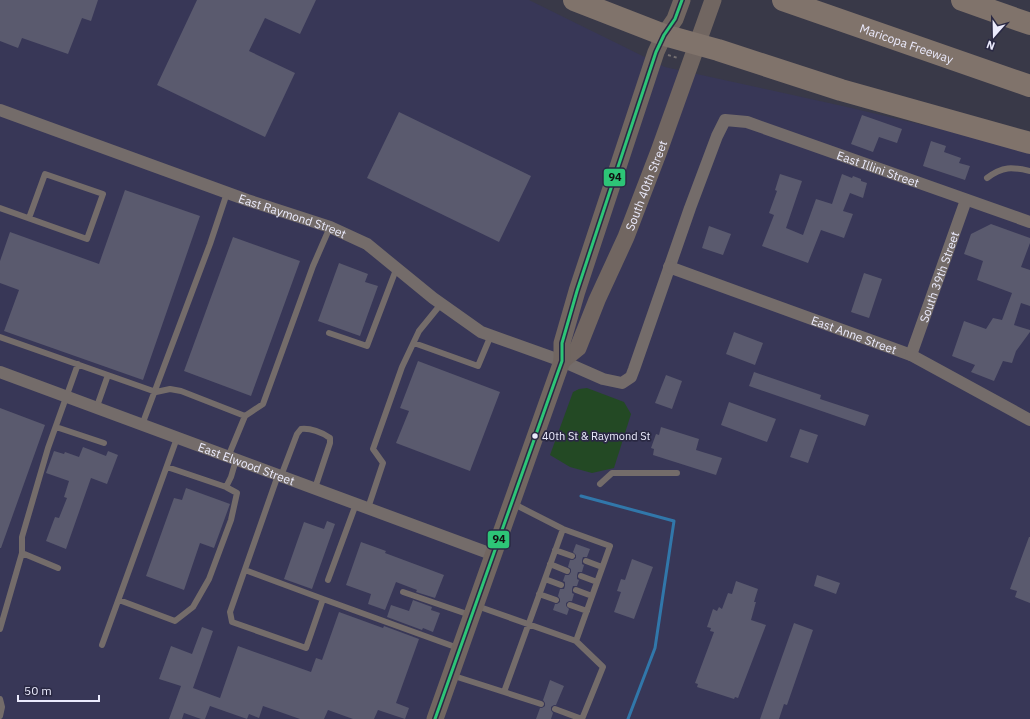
<svg xmlns="http://www.w3.org/2000/svg" width="1030" height="719" font-family="'IBM Plex Sans',sans-serif">
  <style>
    .built { fill: #383757 }
    .green { fill: #234924 }
    .lines { fill: none; stroke-linecap: round; stroke-linejoin: round }
    .stream { stroke: #3177aa; stroke-width: 3 }
    .building { fill: #5a5a6e }
    .path { stroke: #757071; stroke-width: 2; stroke-dasharray: 3 3; stroke-linecap: butt }
    .service { stroke: #746c6a; stroke-width: 6 }
    .minor { stroke: #746c6a; stroke-width: 12 }
    .secondary { stroke: #716661; stroke-width: 17 }
    .motorway { stroke: #80736b; stroke-width: 22 }
    .bus-1-casing { stroke: #2a2943; stroke-width: 6 }
    .bus-1 { stroke: #2dc577; stroke-width: 3 }
    .bus-dot { fill: #ebebfd; stroke: #2a2943; stroke-width: 1.5 }
    .labels { text-anchor: middle; dominant-baseline: central; stroke-width: 3.5; stroke-linejoin: round; paint-order: stroke }
    .bus-label { font-size: 11px; fill: #ebebfd; stroke: #2a2943; text-anchor: start }
    .street-label { font-size: 12px; fill: #ebebfd; stroke: #2a2943 }
    .line-badge { stroke: #2a2943; stroke-width: 1.5 }
    .pale-badge-label { font-size: 11px; text-anchor: middle; font-weight: bold; fill: #111 }
  </style>
  <rect width="100%" height="100%" fill="#393948"/>
  <path class="built" d="M0 0H529L665 67 847 107 1030 150V719H0Z"/>
  <path class="green" d="M587 388 624 402 631 414 614 468 592 473 570 467 550 455 573 392 579 389Z"/>
  <g class="lines">
    <path class="stream" d="M581 496 674 521 655 648 628 719"/>
  </g>
  <path class="building" d="M0 0H98L91 21 82 18 68 54 22 38 18 48 0 41Z
    M197 0H316L300 34 265 18 249 51 295 73 265 137 157 85Z
    M399 112 531 176 499 242 367 178Z
    M862 115 902 129 897 143 879 137 873 152 851 144Z
    M931 141 946 146 944 152 961 158 959 163 970 166 965 180 923 166Z
    M780 174 802 181 786 228 803 235 816 199 832 204 842 174 852 178 853 176 861 179V181L867 183 863 198 850 193 843 211 853 214 844 238 821 230 808 263 762 246 774 215 769 213 777 191 775 190Z
    M125 190 200 216 143 380 4 331 19 290 0 283V261L10 232 99 264Z
    M991 224 1030 238V243L1021 267 1030 270V306L1021 303 1014 325 1030 330V332L1016 351 1012 363 1003 361 994 381 971 372 975 365 952 356 964 321 986 329 993 318 1002 320 1012 293 977 280 983 261 964 254 971 234Z
    M709 226 731 234 723 255 702 248Z
    M233 237 300 261 251 396 184 371Z
    M339 263 368 274 365 282 378 286 360 336 318 321Z
    M864 273 882 279 869 318 851 312Z
    M734 332 763 343 755 365 726 354Z
    M418 361 500 392 470 471 396 443 409 411 400 408Z
    M754 372 821 395 820 399 869 415 865 426 749 386Z
    M666 375 682 381 672 409 655 403Z
    M729 402 776 419 767 442 721 425Z
    M0 408 45 425 1 548H0Z
    M661 427 699 439 696 450 722 458 716 475 653 455 654 449 651 448 656 434 659 435Z
    M800 429 818 435 808 463 790 457Z
    M83 447 106 456 108 451 118 455 107 484 91 478 66 549 46 541 55 517 59 518 67 498 64 497 69 481 46 473 54 451 64 454 65 452 79 457Z
    M186 488 230 504 214 548 200 543 184 590 146 576 174 498 182 500Z
    M327 521 335 524 312 589 284 579 304 522 324 529Z
    M1029 537H1030V603L1015 597 1017 591 1010 589Z
    M361 542 386 551 385 553 444 575 435 598 416 592 417 590 396 582 385 610 368 604 371 594 346 585Z
    M576 544 590 549 587 557H583L582 560V564L584 565 582 572H578L577 575V579L579 580 577 586H573L572 589V593L574 594 572 601H569L566 603V606L569 609 567 615 553 610 555 604H557L560 602V599L558 596 560 589H564L565 586V582L563 581 565 575H569L571 572V569L568 567 570 560H573L576 558V555L573 552Z
    M632 559 653 567 634 619 614 612 621 592 617 591 621 579 625 580Z
    M817 575 840 583 836 594 814 586Z
    M736 581 758 589 754 602H756L751 620 766 625 738 698 735 697 734 699 697 687 698 684 695 683 714 632 710 631 711 628 707 627 713 609 717 611 719 607 722 609 728 593 732 594Z
    M413 600 432 607 431 610 440 613 433 632 423 628 422 630 387 617 391 605 409 611Z
    M339 612 383 628 384 626 419 639 396 703 409 708 405 719 378 710 374 719H353L328 710 324 719H300L263 706 259 718 249 714 247 719 210 706 205 719H201L184 713 182 719H169L181 686 159 679 171 646 192 654 202 627 213 631 193 688 220 698 238 646 311 672 316 658 322 660Z
    M794 623 813 630 787 705 784 704 779 719H760Z
    M550 680 564 686 556 705H554L551 707V710L553 713 551 719H536L540 708H542L545 706V703L543 700Z"/>
  <g class="lines">
    <path class="path" d="M668 55 678 58"/>
    <path class="service" d="M987 178C1003 166 1012 167 1030 171
      M0 208 87 239 103 194 45 174 29 218
      M329 333 367 346 397 267
      M0 337 156 392 170 389 181 391 245 416
      M414 343 478 366 491 335
      M96 409 108 375
      M142 425 210 244 227 193
      M56 427 104 443
      M228 457 245 416 263 404 313 266 330 227
      M167 467 226 487 231 477 236 460
      M278 475 230 612 232 622 306 648 323 599 458 648
      M281 476 297 434 301 429C310 428 322 432 330 438V443L315 488
      M600 484 612 473H677
      M368 508 383 463 373 449 402 367 419 331 441 304
      M555 550 572 556
      M22 553 58 568
      M586 561 602 567
      M550 564 567 571
      M245 570 323 599
      M581 576 597 582
      M545 579 561 585
      M328 580 356 504
      M576 590 592 596
      M403 592 470 615
      M539 594 556 600
      M119 600 175 621 193 607 209 579 231 520 237 493 226 487
      M570 605 587 611
      M477 606 576 641 610 546 563 529 512 503
      M0 629 22 553V537L48 448 78 364
      M102 645 177 438
      M451 675 504 692 563 529
      M504 692 541 704
      M0 699 2 707 0 716
      M555 709 582 719 603 667 576 641"/>
    <g class="minor">
      <path id="s1" d="M0 110 247 200 330 227 367 244 433 298 481 332 562 361 603 379 622 383 631 377 634 369 690 208 717 136 725 120 747 122 1030 222"/>
      <path id="s2" d="M669 267 911 355 1030 420"/>
      <path id="s3" d="M911 355 966 200"/>
      <path id="s4" d="M0 372 494 555"/>
    </g>
    <g class="secondary">
      <path id="s5" d="M562 361 578 348 597 300 626 237 659 151 713 0"/>
      <path d="M435 719 562 361V343L577 291 656 52 664 35 675 19 682 0"/>
    </g>
    <g class="motorway">
      <path d="M574 0 664 35 718 50 841 90 1030 143"/>
      <path id="s6" d="M783 0 1030 86"/>
      <path d="M962 0 1030 24"/>
    </g>
    <g class="bus-1-casing">
      <path id="bus-1" d="M435 719 562 361V343L577 291 656 52 664 35 675 19 682 0"/>
    </g>
    <use href="#bus-1" class="bus-1"/>
  </g>
  <circle class="bus-dot" cx="535" cy="436" r="3.5"/>
  <g class="labels">
    <g class="bus-label">
      <text x="542" y="436">40th St &amp; Raymond St</text>
    </g>
    <g class="street-label">
      <text stroke="none"><textPath href="#s6" startOffset="131">Maricopa Freeway</textPath></text>
      <text stroke="none"><textPath href="#s1" startOffset="1131">East Illini Street</textPath></text>
      <text stroke="none"><textPath href="#s5" startOffset="197">South 40th Street</textPath></text>
      <text stroke="none"><textPath href="#s1" startOffset="311">East Raymond Street</textPath></text>
      <text stroke="none"><textPath href="#s3" startOffset="83">South 39th Street</textPath></text>
      <text stroke="none"><textPath href="#s2" startOffset="197">East Anne Street</textPath></text>
      <text stroke="none"><textPath href="#s4" startOffset="263">East Elwood Street</textPath></text>
    </g>
  </g>
  <g class="line-badge">
    <rect x="603" y="168" width="23" height="19" rx="4" fill="#2dc577"/>
    <rect x="487" y="530" width="23" height="19" rx="4" fill="#2dc577"/>
  </g>
  <g class="pale-badge-label">
    <text x="615" y="181">94</text>
    <text x="499" y="543">94</text>
  </g>
  <g transform="translate(994 36) rotate(200)" stroke="#2a2943" stroke-width="3" paint-order="stroke">
  <path d="M0-3L7 15L0 10L-7 15Z" fill="#ebebfd"/>
  <text y="-6" font-size="11" font-weight="bold" text-anchor="middle" fill="#ebebfd">N</text>
  </g>
  <path d="M18 695v6h81v-6" fill="none" stroke="#ebebfd" stroke-width="2"/>
  <text x="24" y="695" font-size="12" fill="#ebebfd" stroke="#2a2943" stroke-width="3" paint-order="stroke">50 m</text>
</svg>
